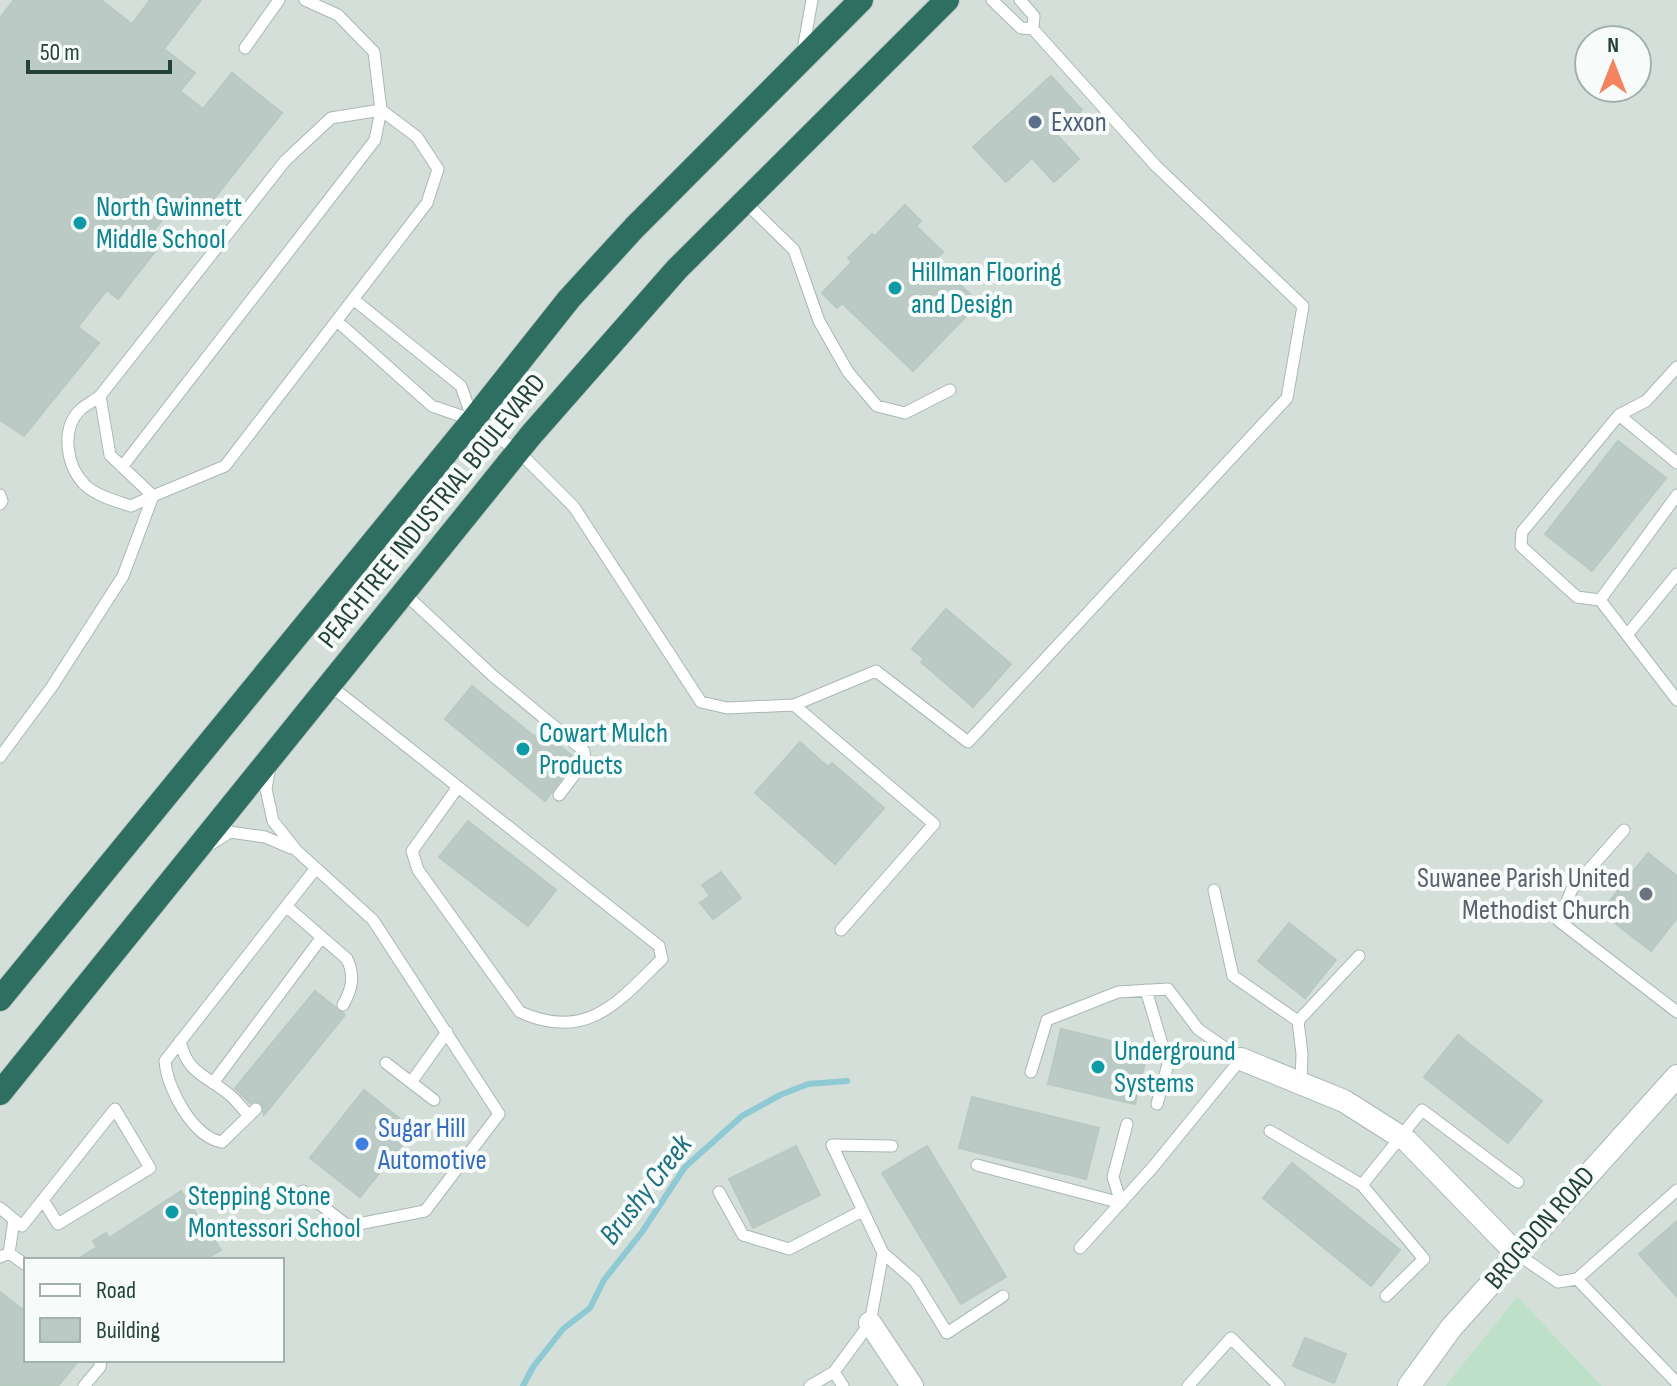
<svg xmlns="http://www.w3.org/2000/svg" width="1677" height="1386" font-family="'Sofia Sans Condensed',sans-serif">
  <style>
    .built { fill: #d4dfda; fill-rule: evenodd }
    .green { fill: #bfe0c8 }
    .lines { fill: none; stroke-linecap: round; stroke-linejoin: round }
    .stream { stroke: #8ec9d4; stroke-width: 6 }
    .building { fill: #bbcac4; stroke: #b8c9c2; stroke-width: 2 }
    .lane-casing { stroke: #a8b8b2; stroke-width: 13 }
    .street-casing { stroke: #a8b8b2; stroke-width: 24 }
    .highway-casing { stroke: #c2cac8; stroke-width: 26 }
    .lane { stroke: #fff; stroke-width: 11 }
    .street { stroke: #fff; stroke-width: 22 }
    .highway { stroke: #2f6f62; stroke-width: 24 }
    .service-dot { fill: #5c6f8a; stroke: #f7fbf9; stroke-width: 3 }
    .culture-dot { fill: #0f9aa8; stroke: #f7fbf9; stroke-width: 3 }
    .worship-dot { fill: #6b7280; stroke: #f7fbf9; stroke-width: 3 }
    .shop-dot { fill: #3f7fe0; stroke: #f7fbf9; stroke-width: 3 }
    .labels { text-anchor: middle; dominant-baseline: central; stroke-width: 8; stroke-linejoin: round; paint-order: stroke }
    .service-label { font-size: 28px; fill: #4e5e75; stroke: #f7fbf9; text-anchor: start }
    .culture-label { font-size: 28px; fill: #0d838f; stroke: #f7fbf9; text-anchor: start }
    .street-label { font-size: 28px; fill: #24423a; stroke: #f7fbf9 }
    .worship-label { font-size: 28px; fill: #5b616d; stroke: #f7fbf9; text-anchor: end }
    .shop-label { font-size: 28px; fill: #366cbe; stroke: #f7fbf9; text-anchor: start }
    .water-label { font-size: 30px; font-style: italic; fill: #1c6f80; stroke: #f7fbf9 }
  </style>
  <rect width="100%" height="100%" fill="#e6efeb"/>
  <path class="built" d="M0 0H1677V1386H1602L1518 1297 1445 1386H0ZM1589 40H1637V88H1589ZM26 1260H282V1360H26Z"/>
  <path class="green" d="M1518 1296V1297L1602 1386H1445Z"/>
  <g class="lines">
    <path class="stream" d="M523 1386 533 1367 563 1329 590 1308 604 1280 642 1232 685 1167 742 1116 780 1095 808 1084 847 1081"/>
  </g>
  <path class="building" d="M14 0H101L132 24 150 0H201L164 49 195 73 180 91 203 109 232 73 282 113 201 215 180 198 153 231 164 240 118 299 107 290 78 327 99 343 24 436 0 420V18Z
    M1051 76 1082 110 1056 134 1079 159 1054 182 1032 158 1006 182 973 147Z
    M905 205 921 221 916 226 943 252 935 260 979 303 913 371 842 303 837 308 822 293 852 262 848 258 872 234 875 236Z
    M1618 441 1666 478 1592 571 1545 534Z
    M946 609 1011 664 973 707 921 662 924 659 912 649Z
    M472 686 535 737 540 730 576 759 545 801 445 719Z
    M800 742 828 767 832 763 884 808 835 864 755 793Z
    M468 821 556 890 528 926 439 857Z
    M1648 853 1677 876V918L1651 951 1601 912Z
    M721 872 741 898 713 919 700 903 710 896 702 885Z
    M1289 923 1336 960 1305 998 1258 961Z
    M315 991 345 1015 264 1115 261 1103 255 1101 250 1103 235 1088Z
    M1061 1029 1148 1050 1135 1104 1048 1084Z
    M1458 1035 1542 1101 1508 1143 1424 1077Z
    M364 1090 414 1130 360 1197 310 1158Z
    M972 1097 1099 1128 1086 1179 959 1148Z
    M796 1146 820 1195 753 1228 729 1179Z
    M927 1146 1006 1277 961 1304 882 1173Z
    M1292 1163 1400 1250 1371 1286 1263 1198Z
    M181 1191 221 1250 205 1260H76L97 1247 93 1241 106 1233 109 1238Z
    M1677 1221V1297L1639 1254Z
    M0 1292 26 1312V1360H79L58 1386H0Z
    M1305 1338 1346 1354 1334 1383 1293 1366Z"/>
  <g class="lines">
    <g class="lane-casing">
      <path id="lane" d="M992 0 1021 28 1033 29 1034 16 1020 0
        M245 48 279 0
        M803 50 812 0
        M381 110 417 137 438 169 427 203 225 466 153 496 110 455 100 396 285 161 331 118Z
        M745 202 794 250 819 321 848 372 877 406 905 413 950 390
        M353 299 461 386 473 420
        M337 321 432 406 473 420 518 451 574 507 701 702 727 708 794 705 934 824 841 930
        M100 396C94 401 85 405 80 410 60 430 67 467 85 485 97 496 116 501 131 506L153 496
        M1619 415 1646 401 1677 367
        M1677 463 1619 415 1522 532 1521 546 1577 597 1600 600 1677 700
        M122 467 375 140 381 110 374 52 338 15 305 0
        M0 495 2 501 0 504
        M404 593 492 675 584 751 585 761 559 795
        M1600 600 1677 495
        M1627 635 1677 574
        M329 685 351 702 659 946 662 959C618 1002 587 1042 520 1012L418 870 412 851 458 787
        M794 705 876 671 968 742 1287 398 1303 306 1156 166 1033 29
        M0 757 51 688 123 576 153 496
        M270 766 266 789 273 821 296 850 373 920 499 1114 425 1211 348 1226 303 1191
        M1624 830 1572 889 1559 921 1677 1012
        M211 844 230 832 265 837 291 848
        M1214 890 1233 976 1298 1021
        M286 906 347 959C355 976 352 989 343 1005
        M1146 990 1168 1064 1157 1104
        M180 1041C187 1072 203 1074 226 1092 235 1098 242 1108 249 1116
        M386 1063 434 1100
        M1031 1072 1047 1020 1118 992 1168 989 1198 1029 1241 1059 1153 1167 1080 1248
        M412 1081 447 1032
        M213 1083 322 937
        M1301 1083 1302 1054 1298 1021 1359 956
        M256 1109 222 1142C193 1137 167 1089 165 1061L316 868
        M1270 1131 1362 1185
        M977 1165 1121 1203
        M719 1192 743 1235 789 1249 862 1211
        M1121 1203 1113 1177 1127 1124
        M0 1208 22 1226 115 1109 150 1168 58 1224 43 1200
        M9 1253 14 1220
        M883 1253 915 1281 947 1333 1003 1296
        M1517 1254 1558 1282 1577 1279 1677 1190
        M0 1257 9 1253 26 1265
        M1577 1279 1677 1383
        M1386 1296 1424 1259 1362 1185 1422 1110 1518 1182
        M834 1372 843 1386
        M84 1386 100 1367 101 1360
        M810 1386 834 1372 870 1323 883 1253 832 1145 892 1146
        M1188 1386 1231 1338 1279 1386"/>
    </g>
    <g class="street-casing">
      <path id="street" d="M1241 1059 1344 1101 1407 1141 1517 1254
        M870 1323 912 1386
        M1409 1386 1451 1328 1677 1076"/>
    </g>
    <g class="highway-casing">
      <path id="highway" d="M0 999 473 420 569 299 634 228 861 0
        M0 1093 531 435 677 269 947 0"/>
    </g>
    <use href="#lane" class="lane"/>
    <use href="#street" class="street"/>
    <use href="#highway" class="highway"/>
  </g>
  <circle class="service-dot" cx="1035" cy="122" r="8"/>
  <g class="culture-dot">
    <circle cx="80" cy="223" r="8"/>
    <circle cx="895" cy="288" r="8"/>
    <circle cx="523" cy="749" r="8"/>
    <circle cx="1098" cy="1067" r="8"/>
    <circle cx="172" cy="1212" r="8"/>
  </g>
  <circle class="worship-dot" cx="1646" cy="894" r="8"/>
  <circle class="shop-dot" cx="362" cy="1144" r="8"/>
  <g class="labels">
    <g class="service-label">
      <text x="1051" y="122">Exxon</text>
    </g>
    <g class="culture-label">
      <text x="96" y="207">North Gwinnett<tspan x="96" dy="32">Middle School</tspan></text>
      <text x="911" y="272">Hillman Flooring<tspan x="911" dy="32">and Design</tspan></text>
      <text x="539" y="733">Cowart Mulch<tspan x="539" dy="32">Products</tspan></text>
      <text x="1114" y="1051">Underground<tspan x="1114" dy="32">Systems</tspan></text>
      <text x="188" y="1196">Stepping Stone<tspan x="188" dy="32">Montessori School</tspan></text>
    </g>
    <g class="street-label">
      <text transform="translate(432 511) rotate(-51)">PEACHTREE INDUSTRIAL BOULEVARD</text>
      <text transform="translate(1540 1228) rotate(-49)">BROGDON ROAD</text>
    </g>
    <g class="worship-label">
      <text x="1630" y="878">Suwanee Parish United<tspan x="1630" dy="32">Methodist Church</tspan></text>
    </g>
    <g class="shop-label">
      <text x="378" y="1128">Sugar Hill<tspan x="378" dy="32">Automotive</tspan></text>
    </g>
    <g class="water-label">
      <text transform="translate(646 1190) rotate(-52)">Brushy Creek</text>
    </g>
  </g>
  <rect x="24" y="1258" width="260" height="104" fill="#f7fbf9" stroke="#a3b1ad" stroke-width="2"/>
  <rect x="40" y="1284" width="40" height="12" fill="#ffffff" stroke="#a3b1ad" stroke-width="2"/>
  <text x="96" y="1298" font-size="24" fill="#24423a">Road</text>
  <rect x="40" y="1318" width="40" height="24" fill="#bbcac4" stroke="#a3b1ad" stroke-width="2"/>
  <text x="96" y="1338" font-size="24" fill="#24423a">Building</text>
  <g transform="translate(1613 64)"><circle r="38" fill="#f7fbf9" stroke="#a3b1ad" stroke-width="2"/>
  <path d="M0-6L14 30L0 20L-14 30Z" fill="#f4845f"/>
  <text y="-12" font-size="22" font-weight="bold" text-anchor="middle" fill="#24423a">N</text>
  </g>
  <path d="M28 60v12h142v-12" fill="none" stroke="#24423a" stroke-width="4"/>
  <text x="40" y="60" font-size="24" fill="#24423a" stroke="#f7fbf9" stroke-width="6" paint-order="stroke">50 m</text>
</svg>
